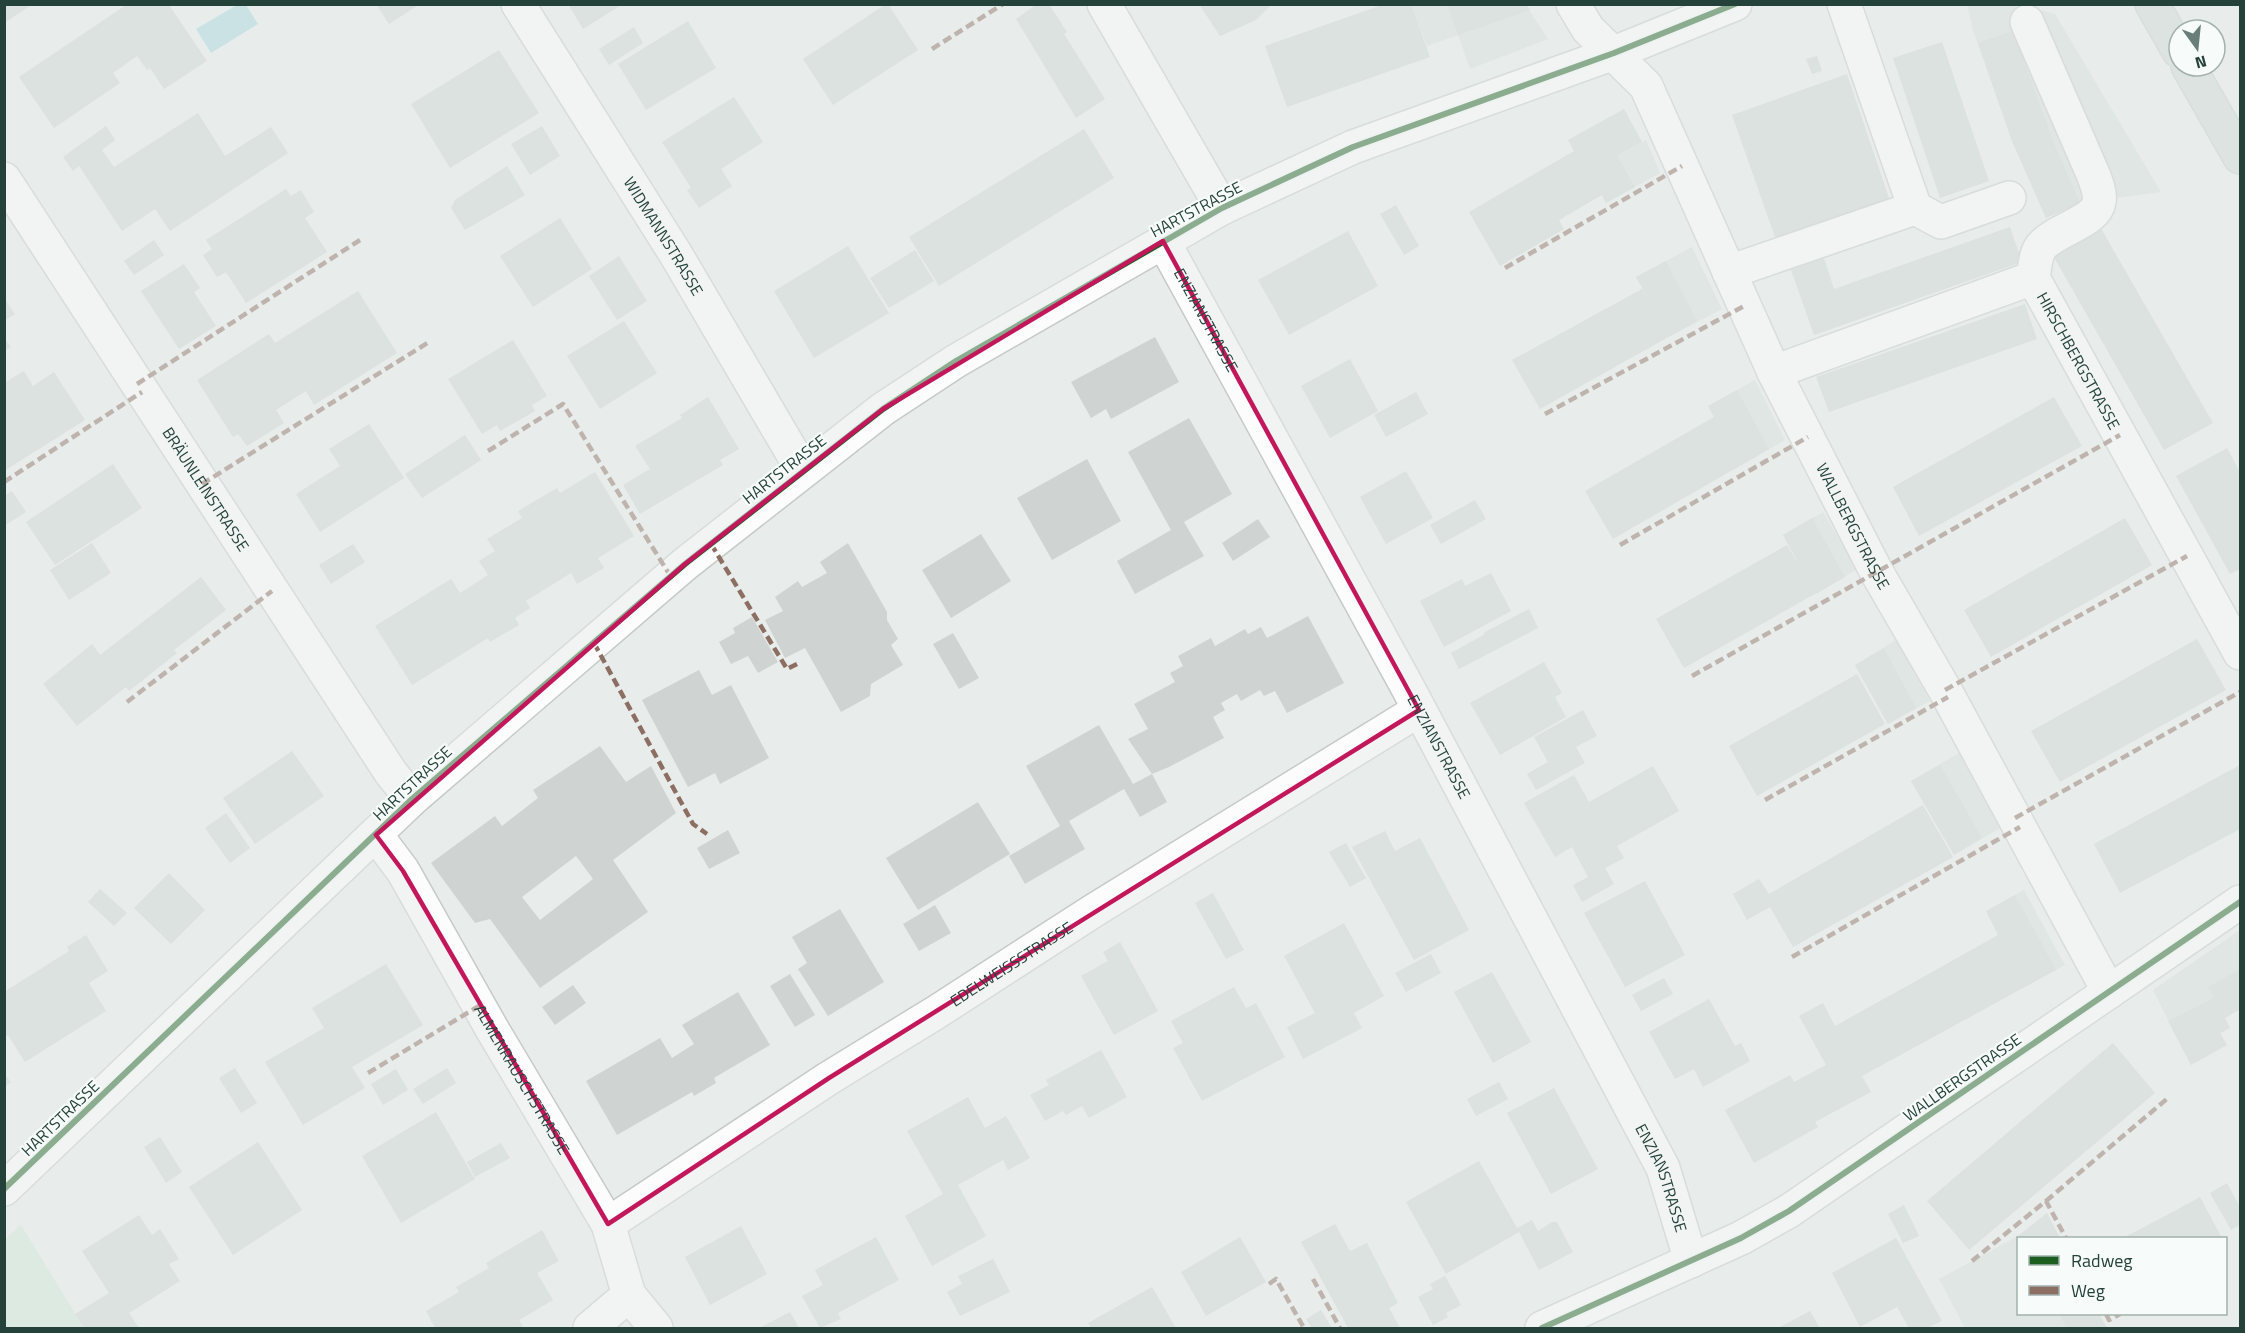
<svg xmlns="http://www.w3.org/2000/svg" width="2245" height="1333" font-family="'Titillium Web',sans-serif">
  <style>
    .built { fill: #d6dedb }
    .green { fill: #d1e6d8 }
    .water { fill: #a9d4db }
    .building { fill: #cfd4d2; fill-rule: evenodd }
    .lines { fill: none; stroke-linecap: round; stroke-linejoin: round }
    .minor-casing { stroke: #c5cac8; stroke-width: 36 }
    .major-casing { stroke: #c3ccc9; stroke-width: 36 }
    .minor { stroke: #fcfcfc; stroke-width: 33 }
    .major { stroke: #cfd7d5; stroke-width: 33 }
    .quiet { stroke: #8d6e63; stroke-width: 4.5; stroke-dasharray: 9 4.5; stroke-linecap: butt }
    .cycleway-casing { stroke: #f7fbf9; stroke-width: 10 }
    .cycleway { stroke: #1b5e20; stroke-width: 6 }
    .marked { fill: none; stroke: #c2185b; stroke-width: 4.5; stroke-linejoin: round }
    .labels { text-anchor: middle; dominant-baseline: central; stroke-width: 4.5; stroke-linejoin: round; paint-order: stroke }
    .street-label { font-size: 16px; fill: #24423a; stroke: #f7fbf9 }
  </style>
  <rect width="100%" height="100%" fill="#e8edeb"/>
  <path class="built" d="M1411 5H1526L1548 39 1470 69 1458 35 1427 46Z
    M1967 5H2022L2055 14 2161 192 2080 203 2046 218 2012 141 1973 30Z
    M1646 140 1660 173 1606 203 1589 172Z
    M1692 247 1722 309 1669 337 1636 277Z
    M1755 380 1785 440 1740 466 1708 406Z
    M1823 512 1857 569 1817 594 1783 535Z
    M1896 640 1930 701 1888 724 1855 665Z
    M1959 753 2000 828 1954 855 1911 781Z
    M2024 890 2065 965 2026 986 1986 911Z
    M2240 930V1009L2225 1018 2230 1028 2184 1052 2153 990Z
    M2047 1213 2060 1238H2018V1314H2099L2107 1328H1965L1939 1279 2018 1236Z"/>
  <path class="green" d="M21 1225 84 1328H5L4 1240Z"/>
  <path class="water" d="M237 5H246L258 24 211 53 196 29Z"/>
  <path class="building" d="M4 4H33L4 23Z
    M376 4H420L389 24Z
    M568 4H623L583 29Z
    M886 4H888L918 50 833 105 803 59Z
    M1037 4H1049L1067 32 1064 34 1105 99 1076 118 1016 19Z
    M1199 4H1272L1256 20 1220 36Z
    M1385 4H1411L1430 57 1287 107 1265 46Z
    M1447 4H1526L1530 10 1458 35Z
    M126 5H169L207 61 164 89 150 68 147 70 137 56 113 73 120 83 54 128 19 77Z
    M688 21 716 68 646 110 618 64Z
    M634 27 643 43 609 65 599 49Z
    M2013 31 2053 141 2080 203 2046 218 2012 141 1978 43Z
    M1942 42 1989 181 1940 198 1893 58Z
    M499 50 539 113 450 168 411 104Z
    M1817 56 1822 71 1812 74 1806 59Z
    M1847 74 1890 201 1776 240 1732 115Z
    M734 97 763 142 721 169 732 186 699 208 687 190 691 188 662 142Z
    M1624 109 1642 142 1617 156 1635 187 1606 203 1602 195 1559 220 1564 229 1500 266 1469 212 1574 151 1568 140Z
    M198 113 225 156 271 127 288 153 170 231 155 209 122 231 79 166 73 171 63 157 106 126 115 140 102 150 114 167Z
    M542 126 560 156 530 175 511 144Z
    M1084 129 1114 178 939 286 909 237Z
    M507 166 525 195 465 230 451 208 455 200Z
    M286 189 291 196 301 190 314 212 305 218 327 252 246 303 226 272 217 277 203 255 212 249 206 240Z
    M1396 205 1419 246 1404 255 1380 214Z
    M560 218 592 269 533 307 500 256Z
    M2099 225 2213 423 2164 450 2051 252Z
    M2010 227 2022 262 1814 335 1791 270 1824 258 1834 289Z
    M1348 231 1378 286 1289 335 1258 280Z
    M154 240 164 255 134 275 124 261Z
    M848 246 889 313 814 358 774 291Z
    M915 250 934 281 889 308 870 278Z
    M619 256 647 301 617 320 589 276Z
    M1666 261 1697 321 1540 409 1512 360 1642 289 1657 314 1636 277Z
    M184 264 200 288 194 292 216 326 179 349 141 291Z
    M358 291 397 353 314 405 306 391 276 410 284 423 247 446 238 434 233 437 197 380 269 334 275 343Z
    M4 298 15 314 4 321Z
    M2025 304 2037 339 1829 412 1816 377Z
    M624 321 657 373 600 409 567 356Z
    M1155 337 1179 382 1111 419 1106 409 1091 418 1071 382Z
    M4 338 11 347 4 351Z
    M513 340 547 396 532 405 535 411 500 431 497 425 482 434 448 379Z
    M1350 359 1378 411 1330 438 1301 386Z
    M24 371 33 386 54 372 85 420 4 471V383Z
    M1737 390 1769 449 1613 539 1585 491 1714 417 1708 406Z
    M1416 392 1428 414 1386 437 1374 415Z
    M708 397 739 449 720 460 723 465 640 514 623 485 650 469 635 446 682 418 680 415Z
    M2054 397 2082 446 1919 536 1893 487Z
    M1189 418 1232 494 1184 522 1204 556 1135 594 1117 561 1171 530 1128 452Z
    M369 424 404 478 320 532 296 494 340 466 329 449Z
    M465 435 481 460 422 498 405 474Z
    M2227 448 2240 472V569L2230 574 2176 476Z
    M1087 459 1121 521 1052 560 1017 498Z
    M113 464 142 508 55 565 26 522Z
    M1406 471 1433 518 1386 544 1360 497Z
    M595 472 634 536 598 558 604 568 577 584 571 573 526 601 530 608 515 618 519 625 490 642 488 638 412 685 375 626 451 579 460 593 488 575 479 561 495 551 487 539 522 518 518 511 557 488 560 493Z
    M12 491 26 512 4 526V496Z
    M1475 500 1486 519 1441 544 1430 525Z
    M1812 518 1845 577 1684 668 1656 619 1787 545 1801 568 1783 535Z
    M2125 518 2152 565 1991 657 1964 610Z
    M1258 519 1270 537 1233 561 1222 543Z
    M981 534 1011 581 951 618 922 570Z
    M92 543 111 573 69 600 50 570Z
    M848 543 887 612V620L898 639 891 645 903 665 871 684 870 696 841 712 805 648 785 658 765 620 783 611 775 597 798 581 802 587 827 573 820 562Z
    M353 544 365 562 331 584 319 565Z
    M1491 573 1511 611 1444 647 1420 601 1462 579 1465 586Z
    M201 577 226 610 174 650 177 653 129 691 126 687 77 726 43 684 92 644 100 655Z
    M1529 609 1538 628 1459 669 1451 653 1485 634 1483 633Z
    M1308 616 1344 683 1287 713 1275 691 1264 696 1260 690 1241 701 1237 694 1221 703 1225 710 1213 717 1224 738 1169 767 1152 774 1167 802 1140 817 1124 789 1069 821 1085 849 1025 884 1009 856 1060 826 1026 766 1099 725 1133 784 1152 774 1128 739 1148 729 1134 704 1175 682 1170 673 1183 666 1178 656 1211 638 1215 646 1245 629 1248 634 1261 627 1267 638Z
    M752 617 778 662 758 673 748 656 731 664 719 642 735 633 733 628Z
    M953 633 979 678 959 689 933 644Z
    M2197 639 2226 690 2060 782 2031 731Z
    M1884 648 1916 708 1888 724 1855 665Z
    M1544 662 1562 693 1555 697 1566 717 1500 755 1470 703Z
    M699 670 712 695 731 685 769 758 720 784 715 773 688 787 642 700Z
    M1857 674 1885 724 1757 796 1729 746Z
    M1583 710 1597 736 1576 747 1585 763 1536 790 1527 774 1548 762 1534 737Z
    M600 746 626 782 651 766 676 813 613 860 648 912 540 988 490 919 475 923 431 863 495 816 502 826 538 798 533 790ZM576 856 593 879 540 920 522 897Z
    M292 751 324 796 255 844 223 798Z
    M1940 765 1982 838 1954 855 1911 781Z
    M2240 765V829L2120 893 2094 844Z
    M1653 766 1679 811 1617 846 1624 858 1605 868 1614 884 1582 902 1573 885 1588 877 1572 847 1555 857 1524 803 1574 775 1589 802Z
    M978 802 1010 854 918 910 886 858Z
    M1923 805 1953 857 1793 947 1770 907 1747 920 1733 894 1759 879 1769 894Z
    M226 813 250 848 230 863 205 828Z
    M728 830 740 853 709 869 697 848Z
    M1385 831 1395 851 1420 838 1469 930 1414 960 1352 847Z
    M1346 843 1366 878 1350 887 1329 852Z
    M169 873 205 910 171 944 134 908Z
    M1645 881 1685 955 1625 987 1584 913Z
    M100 889 127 913 114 926 88 902Z
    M1213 893 1244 950 1226 959 1195 903Z
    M2015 895 2056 970 1862 1076 1871 1092 1815 1122 1818 1127 1754 1163 1725 1110 1790 1075 1794 1082 1826 1065 1799 1016 1823 1003 1835 1026 1934 971 1998 935 1986 911Z
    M935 905 951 933 919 951 903 924Z
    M840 909 884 982 828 1016 798 969 807 963 792 937Z
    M1344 923 1384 996 1354 1013 1362 1028 1303 1059 1287 1027 1315 1013 1284 956Z
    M86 935 108 971 89 983 106 1011 25 1062 8 1035 4 1037V992L69 951 67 947Z
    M1120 942 1158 1011 1114 1035 1081 976 1108 961 1103 952Z
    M1431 954 1441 973 1406 992 1395 973Z
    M386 964 423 1025 352 1067 365 1088 303 1125 265 1062 324 1028 312 1008Z
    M2240 969V1009L2225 1018 2230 1028 2220 1033 2227 1045 2191 1065 2168 1021 2214 998 2208 987Z
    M1492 972 1531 1042 1493 1063 1454 992Z
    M790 974 815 1015 795 1027 770 986Z
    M1664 978 1673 994 1641 1011 1632 995Z
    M573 985 586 1003 555 1025 542 1007Z
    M1234 987 1246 1008 1256 1003 1285 1057 1202 1101 1173 1048 1183 1043 1171 1021Z
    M738 992 770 1045 714 1078 716 1083 694 1096 692 1092 617 1135 586 1081 660 1038 672 1058 694 1044 682 1025Z
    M1709 999 1735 1046 1741 1043 1750 1061 1703 1087 1694 1069 1675 1079 1649 1032Z
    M2113 1043 2155 1093 1969 1250 1927 1201Z
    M1101 1050 1127 1097 1089 1118 1082 1106 1066 1115 1063 1111 1045 1121 1030 1095 1049 1085 1046 1080Z
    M235 1068 257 1103 241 1113 219 1078Z
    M447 1068 456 1083 423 1104 413 1089Z
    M396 1069 408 1090 383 1105 371 1084Z
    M4 1074 11 1082 4 1087Z
    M1499 1082 1508 1099 1476 1116 1467 1099Z
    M1554 1088 1598 1169 1551 1194 1507 1113Z
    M968 1097 985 1128 1006 1116 1030 1158 1008 1170 1003 1160 958 1185 986 1236 932 1266 905 1216 943 1194 907 1131Z
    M436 1112 475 1179 401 1223 362 1156Z
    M160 1137 182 1172 166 1183 144 1147Z
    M258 1142 302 1210 233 1255 189 1187Z
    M501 1143 510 1158 475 1177 467 1162Z
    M1479 1161 1517 1228 1532 1220 1538 1231 1552 1222H1557L1573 1252 1539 1270 1519 1232 1446 1274 1406 1202Z
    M2227 1183 2240 1207V1225L2231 1230 2210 1193Z
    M2200 1197 2222 1238H2123L2167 1215Z
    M1904 1205 1919 1236 1903 1243 1888 1214Z
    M2047 1213 2060 1238H2020L2018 1236Z
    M139 1215 152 1235 160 1229 179 1259 169 1264 180 1281 129 1313 139 1328H84L75 1314 109 1293 82 1251Z
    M1335 1224 1350 1251 1367 1243 1398 1303 1389 1308 1400 1328H1348L1301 1242Z
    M741 1226 767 1274 710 1305 685 1257Z
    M542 1230 559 1261 537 1273 553 1300 519 1320 523 1326 518 1328H435L426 1311 459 1292 456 1287 489 1268 486 1263Z
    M876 1237 899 1280 838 1313 841 1319 820 1328 802 1296 823 1285 815 1270Z
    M1240 1237 1266 1282 1206 1316 1181 1272Z
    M1896 1238 1942 1321 1927 1328H1909L1897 1307 1860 1327 1832 1273Z
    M993 1259 1010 1292 960 1316 947 1292 962 1284 958 1276Z
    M1445 1276 1461 1305 1446 1313 1448 1317 1433 1325 1418 1297 1433 1289 1430 1284Z
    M1152 1287 1176 1328H1091L1088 1323Z
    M1321 1310 1332 1328H1312L1306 1319Z
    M1810 1311 1820 1328H1778Z
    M790 1312 799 1328H759Z
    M2059 1314H2099L2107 1328H2067Z"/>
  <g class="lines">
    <g class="minor-casing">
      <g id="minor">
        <path id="s1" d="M518 4 675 253 803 471"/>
        <path d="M1104 4 1222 208"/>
        <path id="s2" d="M1573 4 1588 29 1646 86 1774 372 1876 571 1945 690 2109 992"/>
        <path d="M2027 22 2093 174C2096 182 2101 193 2099 202 2096 222 2054 230 2041 247 2035 255 2035 268 2033 278"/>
        <path id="s3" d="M4 179 391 773 412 799"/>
        <path d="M1915 208 1941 222 2009 198"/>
        <path id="s4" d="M1163 241 1408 688 1663 1168 1691 1261"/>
        <path d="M1729 272 1915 208 1844 4"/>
        <path id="s5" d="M1774 372 2033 278 2240 653"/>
        <path id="s6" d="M376 835 403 871 492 1029 608 1224 629 1295 656 1328"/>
        <path d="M4 1189 412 799 685 564 883 409 956 361 1222 208 1353 147 1614 53 1735 4"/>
        <path id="s7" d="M608 1224 829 1078 935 1013 1093 911 1419 710"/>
        <path d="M590 1328 629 1295"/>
        <path d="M1542 1328 1741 1238 1789 1211 2240 902"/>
      </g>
    </g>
    <g class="major-casing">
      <path id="major" d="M2152 4 2179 51
        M2188 66 2240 157"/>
    </g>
    <use href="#minor" class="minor"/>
    <use href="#major" class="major"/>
    <path class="quiet" d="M932 49 1003 4
      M1505 268 1682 166
      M137 384 360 240
      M1545 414 1744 306
      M488 451 563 404 671 577
      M4 482 142 392
      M202 484 429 342
      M711 544 787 669 797 664
      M1620 545 1808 437
      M594 643 693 824 707 834
      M1692 676 2120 435
      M1945 690 2187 556
      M127 702 272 591
      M1765 800 1948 697
      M2015 818 2240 692
      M1792 957 2020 827
      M368 1073 479 1006
      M2046 1201 2168 1098
      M1972 1261 2046 1201 2066 1238
      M1313 1279 1340 1328
      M1269 1284 1276 1279 1304 1328
      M2106 1314 2109 1320 2120 1314"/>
    <g class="cycleway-casing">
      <path id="cycleway" d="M4 1189 412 799 685 564 883 409 956 361 1222 208 1353 147 1614 53 1735 4
        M1542 1328 1741 1238 1789 1211 2240 902"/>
    </g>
    <use href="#cycleway" class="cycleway"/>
  </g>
  <path d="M0 0H2245V1333H0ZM1163 241 1419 710 829 1078 608 1224 403 871 376 835 685 564 883 409Z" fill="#e8edeb" fill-opacity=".55" fill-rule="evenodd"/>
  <path class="marked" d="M1163 241 1419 710 829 1078 608 1224 403 871 376 835 685 564 883 409Z"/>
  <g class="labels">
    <g class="street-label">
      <text transform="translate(1196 209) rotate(-28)">HARTSTRASSE</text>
      <text stroke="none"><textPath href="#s1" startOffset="274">WIDMANNSTRASSE</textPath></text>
      <text stroke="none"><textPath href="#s4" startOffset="90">ENZIANSTRASSE</textPath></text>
      <text stroke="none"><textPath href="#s5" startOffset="370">HIRSCHBERGSTRASSE</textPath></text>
      <text transform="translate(784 469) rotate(-38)">HARTSTRASSE</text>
      <text stroke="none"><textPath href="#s3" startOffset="370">BRÄUNLEINSTRASSE</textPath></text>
      <text stroke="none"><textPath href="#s2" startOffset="597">WALLBERGSTRASSE</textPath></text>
      <text stroke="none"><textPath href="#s4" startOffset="576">ENZIANSTRASSE</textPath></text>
      <text transform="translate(412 783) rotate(-43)">HARTSTRASSE</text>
      <text stroke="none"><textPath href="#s7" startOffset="480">EDELWEISSSTRASSE</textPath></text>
      <text transform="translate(1962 1077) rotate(-35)">WALLBERGSTRASSE</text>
      <text stroke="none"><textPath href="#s6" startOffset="285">ALMENRAUSCHSTRASSE</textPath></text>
      <text transform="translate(60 1118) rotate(-44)">HARTSTRASSE</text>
      <text stroke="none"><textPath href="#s4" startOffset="1062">ENZIANSTRASSE</textPath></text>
    </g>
  </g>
  <rect width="2245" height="1333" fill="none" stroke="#24423a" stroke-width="12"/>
  <rect x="2017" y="1237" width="210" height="78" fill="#f7fbf9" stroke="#a3b1ad" stroke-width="1.5"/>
  <rect x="2029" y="1256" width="30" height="9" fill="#1b5e20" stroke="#a3b1ad" stroke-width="1.5"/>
  <text x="2071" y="1267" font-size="18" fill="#24423a">Radweg</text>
  <rect x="2029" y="1286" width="30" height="9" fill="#8d6e63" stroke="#a3b1ad" stroke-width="1.5"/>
  <text x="2071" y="1297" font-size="18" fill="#24423a">Weg</text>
  <g transform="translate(2197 48) rotate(165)"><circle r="28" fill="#f7fbf9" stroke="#a3b1ad" stroke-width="1.5"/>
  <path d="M0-4.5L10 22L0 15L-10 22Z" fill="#697e78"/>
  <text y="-9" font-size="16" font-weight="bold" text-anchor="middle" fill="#24423a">N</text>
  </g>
</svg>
